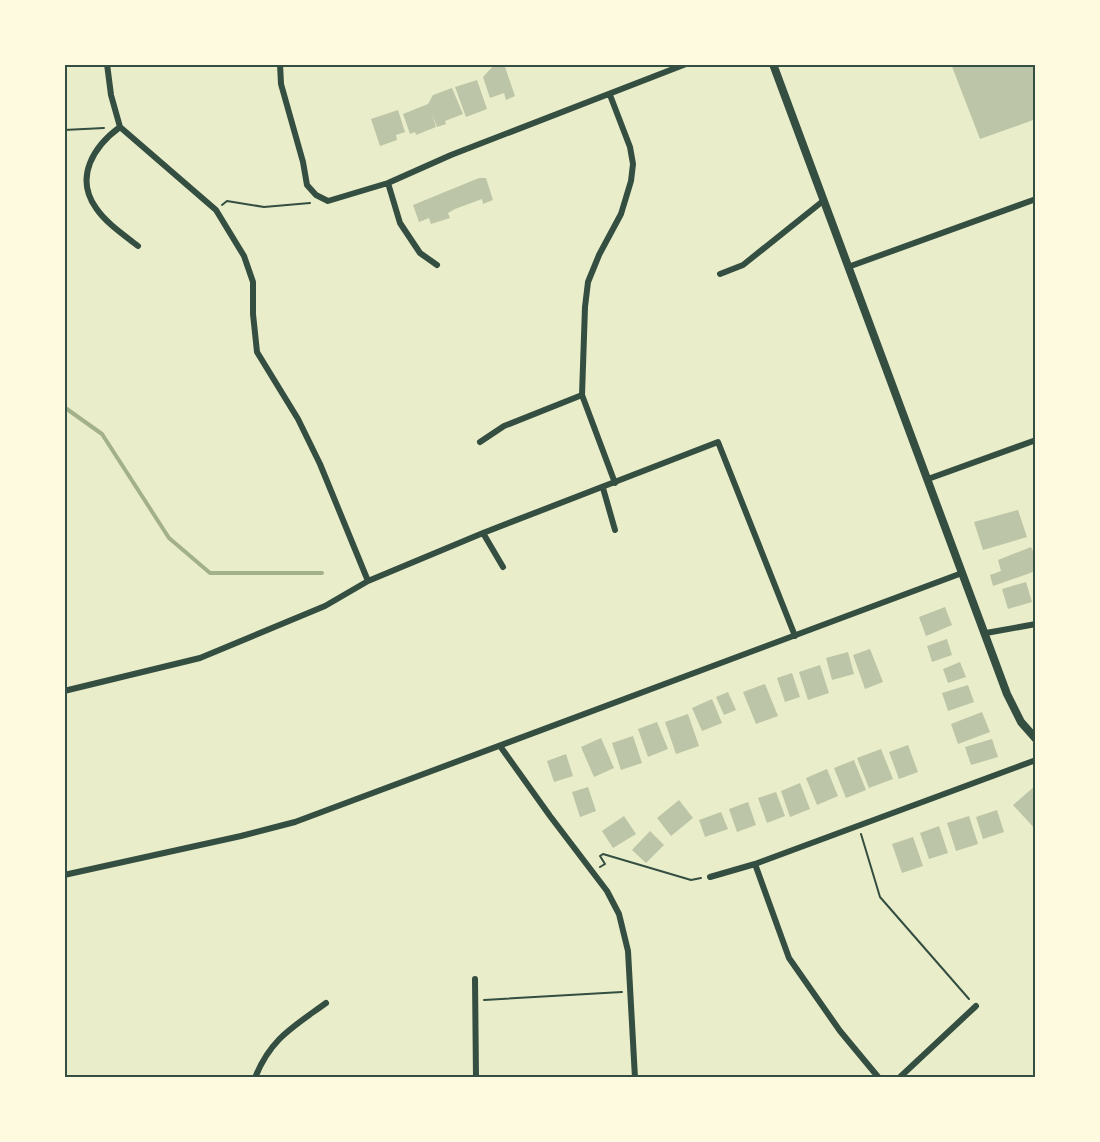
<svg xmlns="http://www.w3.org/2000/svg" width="1100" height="1142" font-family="'Source Sans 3',sans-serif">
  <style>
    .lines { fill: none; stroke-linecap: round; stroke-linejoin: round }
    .stream { stroke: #a3b18a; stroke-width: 4 }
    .building { fill: #bcc5a7 }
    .path { stroke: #344e41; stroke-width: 2 }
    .minor { stroke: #344e41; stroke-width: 6 }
    .tertiary { stroke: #344e41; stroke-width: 8 }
    .neatline { fill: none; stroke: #344e41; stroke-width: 2 }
  </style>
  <rect width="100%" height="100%" fill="#e9edc9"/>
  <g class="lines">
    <path class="stream" d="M64 407 102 434 169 538 210 573H322"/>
  </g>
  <path class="building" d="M495 64H504L515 96 506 100 504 93 490 98 483 77Z
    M951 64H1036V119L980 139Z
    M477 80 487 109 466 117 455 87Z
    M452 88 463 114 445 121 446 124 437 127 432 114 436 127 416 135 415 132 410 134 403 114 428 104 433 95Z
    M398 110 405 132 396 135 397 140 380 146 371 119Z
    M479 178H486L493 200 483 204 482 199 455 209 448 213 450 218 431 224 429 218 419 222 413 205Z
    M1018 510 1027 537 983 550 974 522Z
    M1031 547 1036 557V571L993 586 990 575 1001 571 998 560Z
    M1026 582 1032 602 1008 609 1002 589Z
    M945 607 952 625 926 636 919 617Z
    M947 639 952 655 932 662 927 646Z
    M870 649 883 682 865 689 853 655Z
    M848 652 854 674 832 680 826 658Z
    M960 662 966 677 948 683 943 669Z
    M820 665 829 693 808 700 799 672Z
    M792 673 800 697 785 702 777 678Z
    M765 684 778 716 756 724 743 692Z
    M968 685 974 702 948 711 942 693Z
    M728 692 736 710 724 715 716 697Z
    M712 699 722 723 702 731 692 708Z
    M982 712 990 732 958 744 951 724Z
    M688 714 699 746 676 754 665 722Z
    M657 722 668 749 648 757 638 729Z
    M633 736 642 763 621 770 612 743Z
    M601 738 614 768 594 777 581 747Z
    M992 739 998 757 971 765 965 747Z
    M908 745 918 772 899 779 889 752Z
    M881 749 893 779 869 788 857 758Z
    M566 754 573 776 554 782 547 761Z
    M854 760 866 790 846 798 834 768Z
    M827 769 838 796 817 805 806 778Z
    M800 783 810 809 790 817 781 791Z
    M1036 785V830L1013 805Z
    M588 787 596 811 580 817 572 792Z
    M776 792 785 816 767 823 758 798Z
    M679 800 693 818 671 836 657 818Z
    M748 802 756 825 737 832 729 809Z
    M997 810 1004 832 983 839 976 817Z
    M721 812 728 829 705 837 699 820Z
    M624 816 636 834 613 848 602 831Z
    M969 816 978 844 956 851 947 823Z
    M939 826 948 853 929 859 920 833Z
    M650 831 664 845 646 863 632 850Z
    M913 837 923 866 902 873 892 844Z"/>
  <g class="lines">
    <path class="path" d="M64 130 104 128
      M222 205 227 201 264 207 310 203
      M861 834 880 897 969 999
      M600 867 605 864 600 856 603 854 691 880 701 878
      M484 1000 622 992"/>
    <path class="minor" d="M107 64 111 95 120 127 216 210 244 256 253 282V314L257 352 298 419 320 464 368 581
      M280 64 281 84 303 162 307 185 316 195 328 201 388 183 451 155 686 64
      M610 95 630 147 633 164 631 181 621 214 599 255 588 282 585 307 582 395 615 483
      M120 127C94 146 74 177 96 208 106 223 124 235 138 246
      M388 183 400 223 420 253 437 265
      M848 267 1036 199
      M720 274 743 265 823 201
      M480 442 504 426 582 395
      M928 479 1036 440
      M603 488 615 530
      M483 533 503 567
      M986 633 1036 624
      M64 691 200 658 325 606 368 581 483 533 718 442 795 636
      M500 746 550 816 607 891 619 914 628 951 635 1078
      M755 864 789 958 840 1031 879 1078
      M64 875 241 836 295 822 962 573
      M710 877 755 864 1036 760
      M475 979 476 1078
      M255 1078C270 1039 293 1027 326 1003
      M899 1078 976 1006"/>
    <path class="tertiary" d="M773 64 1007 694 1021 722 1036 739"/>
  </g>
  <rect width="1100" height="1142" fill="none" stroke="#fefae0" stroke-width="132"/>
  <rect x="66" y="66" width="968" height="1010" class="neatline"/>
</svg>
